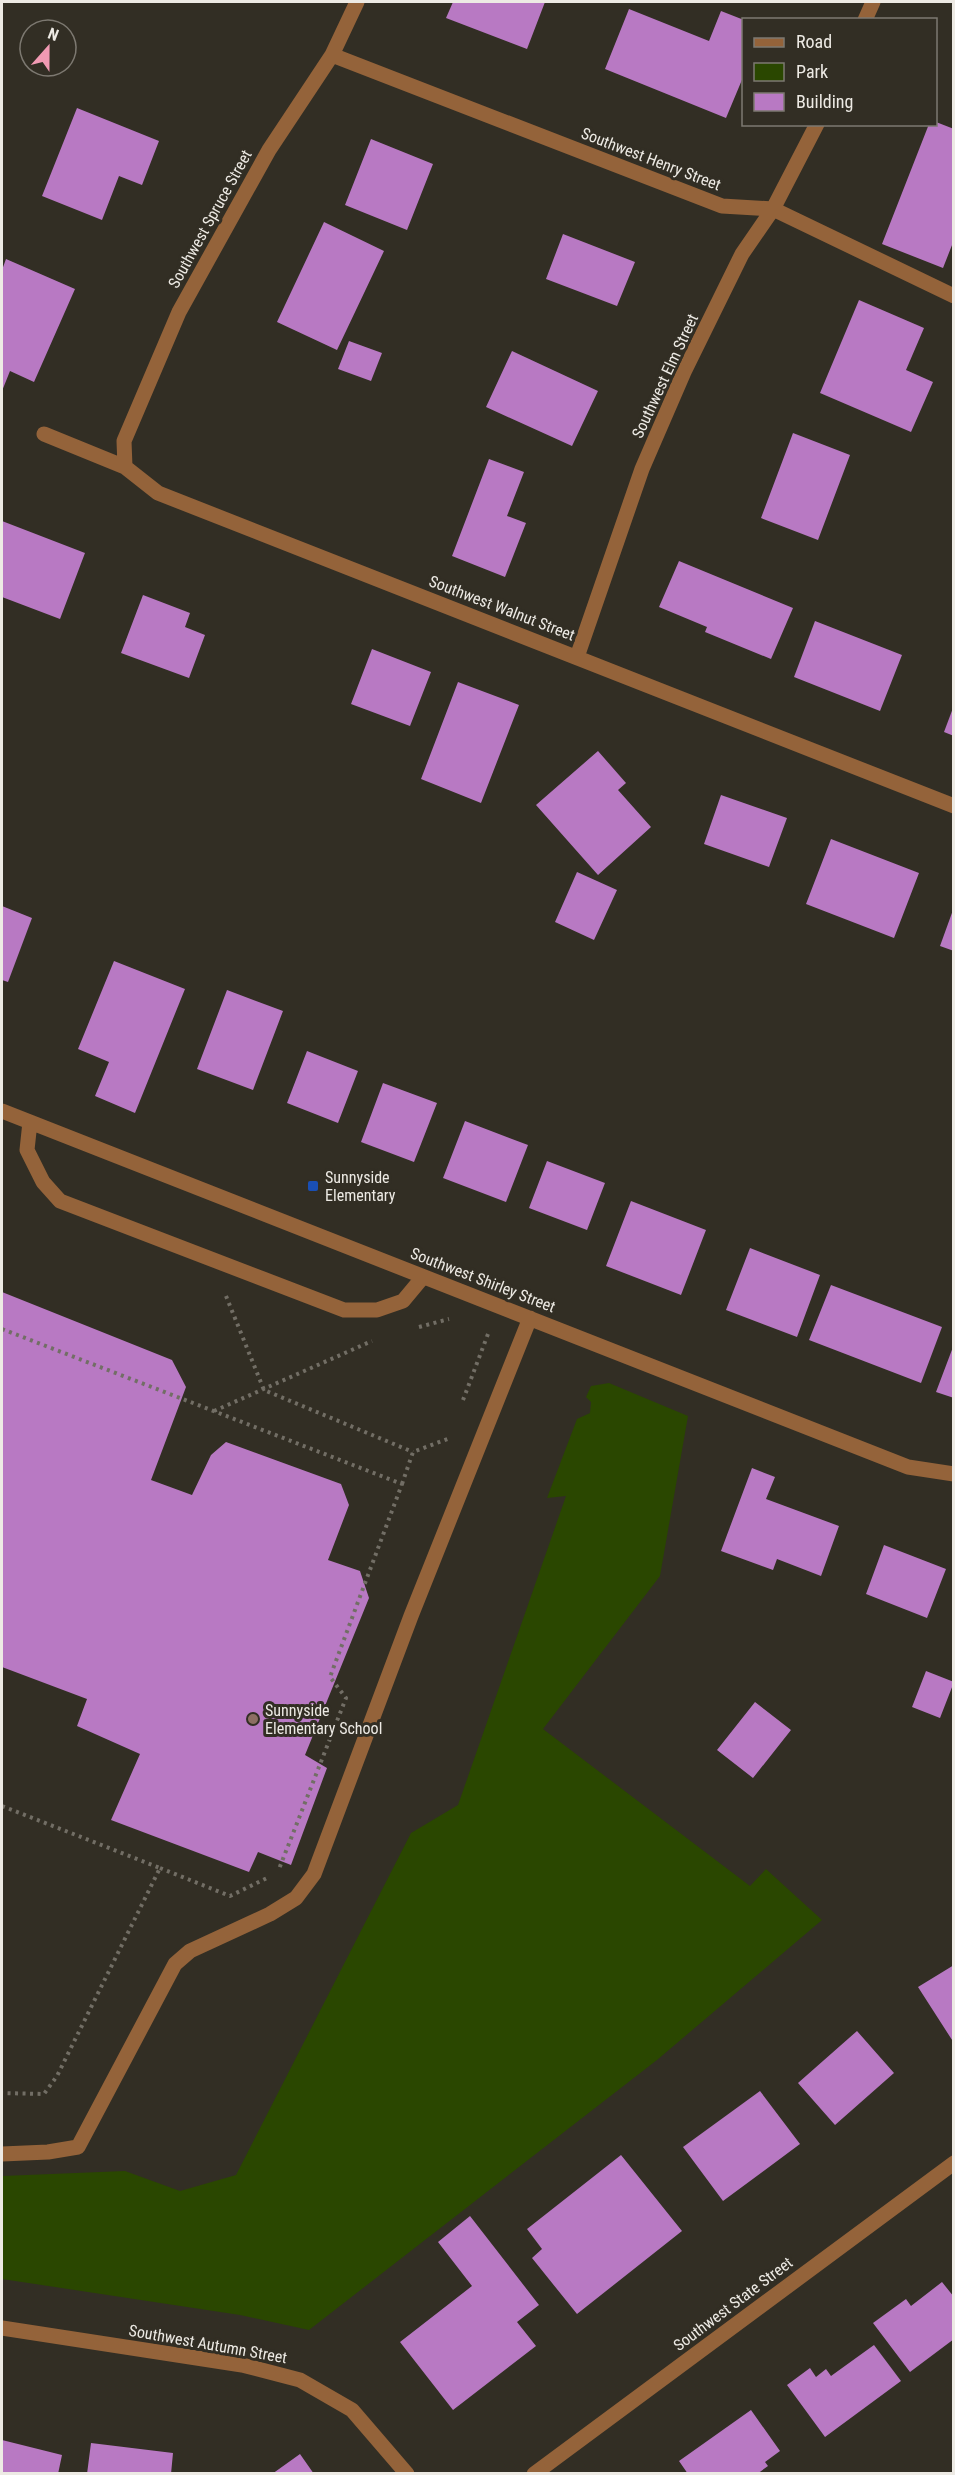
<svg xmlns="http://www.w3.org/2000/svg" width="955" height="2475" font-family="'Roboto Condensed',sans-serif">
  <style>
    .green { fill: #2a4700 }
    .building { fill: #b879c3 }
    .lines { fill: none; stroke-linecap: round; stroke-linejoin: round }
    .path { stroke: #726e65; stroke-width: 4; stroke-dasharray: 3 4.5; stroke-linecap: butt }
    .minor { stroke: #94633a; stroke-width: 15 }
    .transit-dot { fill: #1a4fb4; stroke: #322e24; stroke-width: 2 }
    .education-dot { fill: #8d6e63; stroke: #322e24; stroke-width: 2 }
    .labels { text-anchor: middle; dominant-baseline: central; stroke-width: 6; stroke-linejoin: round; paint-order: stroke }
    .street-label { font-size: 16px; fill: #edeae4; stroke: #322e24 }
    .poi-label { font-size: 16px; fill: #edeae4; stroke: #322e24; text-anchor: start }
  </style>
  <rect width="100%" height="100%" fill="#322e24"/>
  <path class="green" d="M609 1383 688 1416 660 1576 543 1729 750 1886 766 1869 822 1920 657 2060 309 2330 240 2315 2 2279V2176L125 2171 180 2191 236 2175 411 1833 458 1805 566 1496 547 1498 577 1419 590 1413 591 1402 586 1397 591 1386Z"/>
  <path class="building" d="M453 2H545L527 49 446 18Z
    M629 9 709 41 721 11 744 20V75L726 118 605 69Z
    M77 108 159 141 142 185 119 176 102 220 42 196Z
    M936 122 954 129V240L943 268 882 244 929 124H936Z
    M371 139 433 164 407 230 345 205Z
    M324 222 384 251 337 350 277 322Z
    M563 234 635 262 617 306 546 279Z
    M6 259 75 289 34 382 10 371 2 391V270Z
    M859 300 924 328 906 370 933 382 911 432 820 393Z
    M349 341 382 353 371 381 338 369Z
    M512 351 598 391 572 446 486 407Z
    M793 433 850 455 818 540 761 518Z
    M489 459 524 472 507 516 526 523 505 577 452 556Z
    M2 521 85 553 60 619 2 597Z
    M679 561 793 608 771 659 705 632 707 627 659 607Z
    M143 595 190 613 185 627 205 635 189 678 121 653Z
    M815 621 902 655 880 711 794 677Z
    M372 649 431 672 410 726 351 704Z
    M458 682 519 705 481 803 421 779Z
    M953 708H954V736L944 732Z
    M598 751 626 783 618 790 651 827 598 875 536 805Z
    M721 795 787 818 769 867 704 844Z
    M831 839 919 873 894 938 806 904Z
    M577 872 617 890 594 940 555 922Z
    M2 906 32 918 8 982 2 980Z
    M953 910H954V951L940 946Z
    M114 961 185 989 135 1113 95 1096 109 1062 78 1049Z
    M227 990 283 1011 253 1090 197 1069Z
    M307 1051 358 1071 338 1123 287 1103Z
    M383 1083 437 1103 414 1162 361 1142Z
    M465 1121 528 1145 506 1202 443 1178Z
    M547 1161 605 1183 587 1230 529 1208Z
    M631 1201 706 1230 681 1295 606 1266Z
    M750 1248 820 1275 797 1337 726 1310Z
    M831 1285 942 1327 921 1383 809 1340Z
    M2 1292 172 1360 186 1387 151 1480 192 1495 211 1455 226 1442 341 1484 349 1505 328 1560 360 1571 369 1598 305 1755 327 1768 291 1865 258 1852 249 1872 111 1820 140 1754 77 1726 87 1699 2 1667Z
    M953 1347H954V1398L936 1392Z
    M752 1468 775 1477 766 1499 839 1526 821 1576 777 1559 773 1570 721 1551Z
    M884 1545 946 1569 927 1618 866 1594Z
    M926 1671 954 1682 940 1718 912 1707Z
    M755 1702 791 1730 753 1778 717 1750Z
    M954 1965V2043L918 1987Z
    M857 2031 894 2073 835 2125 798 2083Z
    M760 2091 800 2144 723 2201 683 2147Z
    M621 2155 682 2231 577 2314 532 2258 542 2249 527 2229Z
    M470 2216 539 2305 517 2322 536 2346 453 2410 400 2342 472 2286 438 2242Z
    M942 2282 954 2297V2339L910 2372 873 2323 906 2299 911 2306Z
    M874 2345 901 2381 825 2437 787 2385 810 2368 816 2377 826 2369 831 2376Z
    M751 2410 780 2451 765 2462 768 2466 757 2474H688L679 2461Z
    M2 2440 62 2455 58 2474H2Z
    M91 2443 173 2453 171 2474H87Z
    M300 2454 314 2474H272Z"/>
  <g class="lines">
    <path class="path" d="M226 1296 264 1390 413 1452
      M419 1327 449 1319
      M2 1329 402 1484 330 1677 346 1698 279 1869
      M463 1400 488 1334
      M214 1411 372 1341
      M402 1484 413 1452 450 1438
      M2 1806 160 1868 57 2076 44 2094 2 2093
      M160 1868 230 1896 267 1878"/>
    <path class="minor" d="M865 20 873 2
      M332 55 722 206 773 209 954 296
      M44 434 125 467 158 493 954 806
      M125 467 124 441 179 312 269 150 332 55 357 2
      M577 657 642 469 684 372 742 254 773 209 817 124
      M2 1111 908 1467 954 1474
      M30 1122 27 1150 43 1182 60 1201 344 1310H377L403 1301 423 1277
      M2 2154 48 2152 78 2147 175 1964 190 1951 270 1914 296 1898 314 1874 411 1616 530 1318
      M2 2328 242 2365 300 2380 352 2410 407 2474
      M534 2474 954 2163"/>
  </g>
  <rect class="transit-dot" x="307" y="1180" width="12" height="12" rx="3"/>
  <circle class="education-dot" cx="253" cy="1719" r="6"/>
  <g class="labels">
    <g class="street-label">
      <text transform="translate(651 159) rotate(21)">Southwest Henry Street</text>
      <text transform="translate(210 219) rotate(-61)">Southwest Spruce Street</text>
      <text transform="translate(665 376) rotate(-65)">Southwest Elm Street</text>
      <text transform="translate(502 608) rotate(21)">Southwest Walnut Street</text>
      <text transform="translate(483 1280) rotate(21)">Southwest Shirley Street</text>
      <text transform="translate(733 2304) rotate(-37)">Southwest State Street</text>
      <text transform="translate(208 2344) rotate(10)">Southwest Autumn Street</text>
    </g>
    <g class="poi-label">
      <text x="325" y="1177">Sunnyside<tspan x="325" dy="18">Elementary</tspan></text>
      <text x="265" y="1710">Sunnyside<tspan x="265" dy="18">Elementary School</tspan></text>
    </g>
  </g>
  <rect width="955" height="2475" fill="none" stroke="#edeae4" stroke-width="6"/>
  <rect x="742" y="18" width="195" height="108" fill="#322e24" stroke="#7d7971" stroke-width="1.5"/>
  <rect x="754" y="38" width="30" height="9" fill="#94633a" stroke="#7d7971" stroke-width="1.5"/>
  <text x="796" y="48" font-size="18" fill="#edeae4">Road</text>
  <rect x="754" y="63" width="30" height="18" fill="#2a4700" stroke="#7d7971" stroke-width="1.5"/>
  <text x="796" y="78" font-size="18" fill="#edeae4">Park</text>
  <rect x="754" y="93" width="30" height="18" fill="#b879c3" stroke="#7d7971" stroke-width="1.5"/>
  <text x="796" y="108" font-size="18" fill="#edeae4">Building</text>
  <g transform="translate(48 48) rotate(21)"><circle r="28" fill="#322e24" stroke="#7d7971" stroke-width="1.5"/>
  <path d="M0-4.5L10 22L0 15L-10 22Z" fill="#f19ab3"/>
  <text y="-9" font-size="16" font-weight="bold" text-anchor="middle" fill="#edeae4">N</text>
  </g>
</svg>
